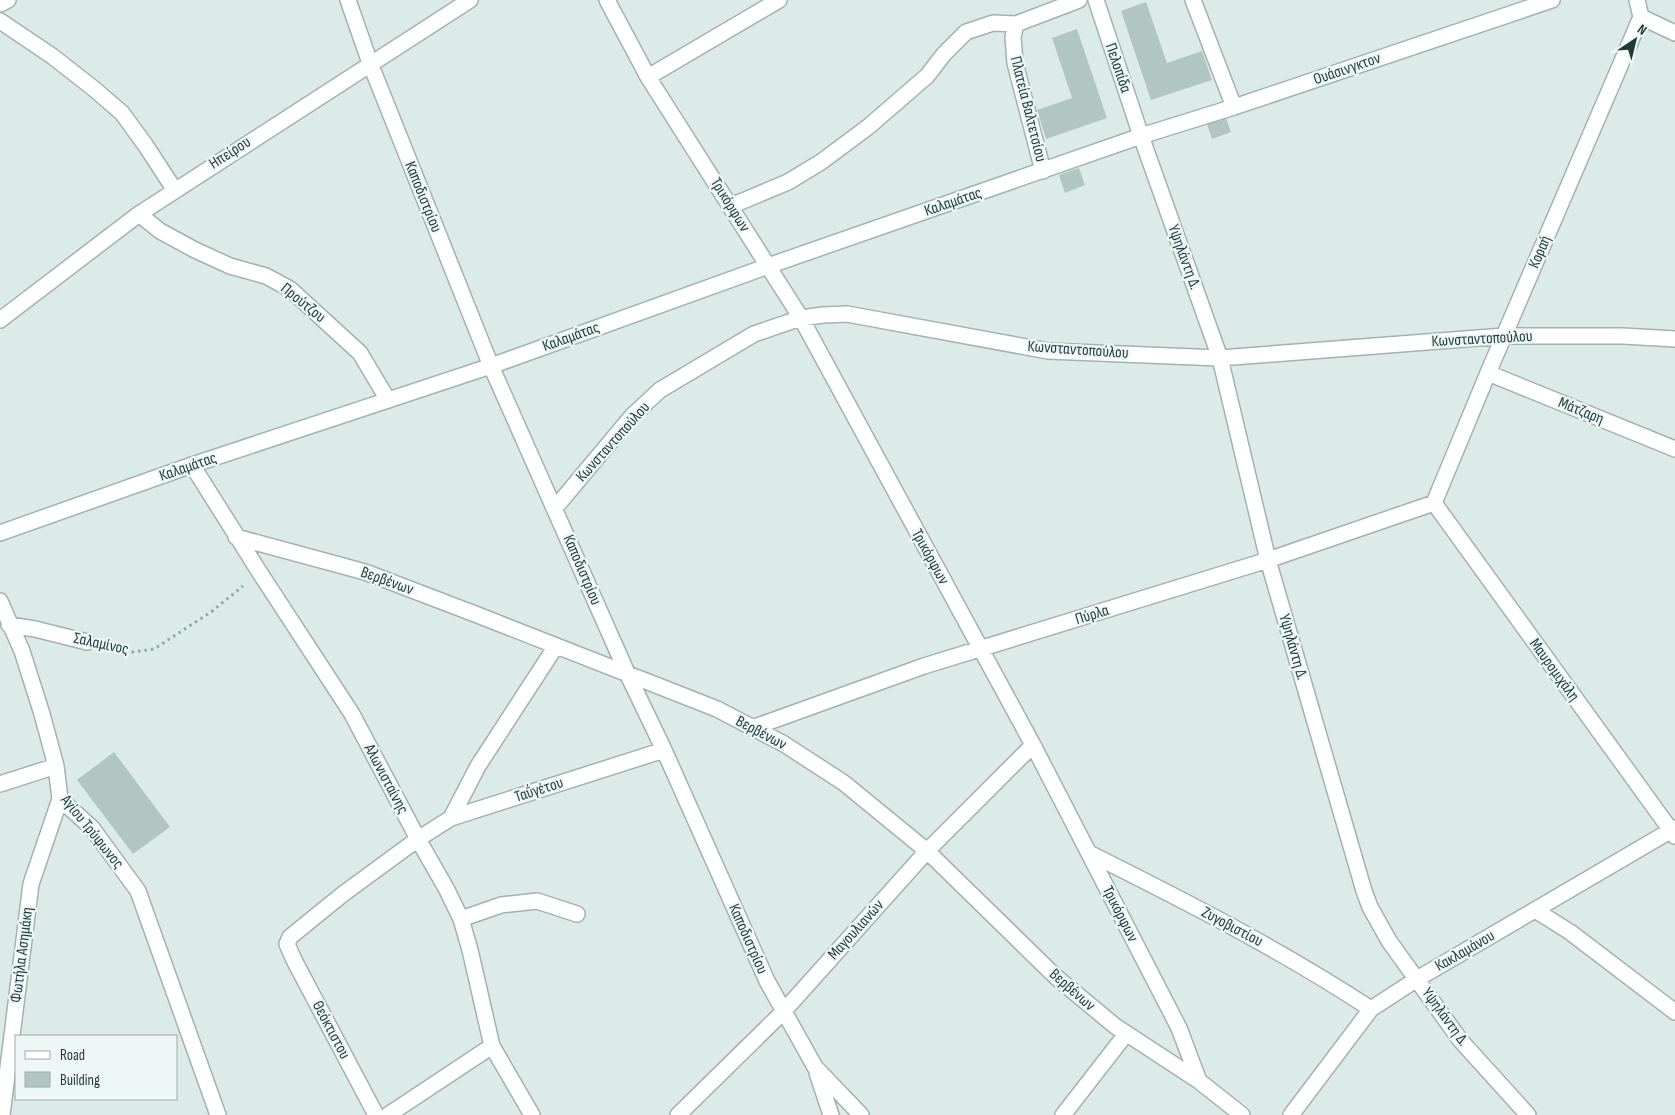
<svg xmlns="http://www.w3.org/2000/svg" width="1675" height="1115" font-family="'Sofia Sans Condensed',sans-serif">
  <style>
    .building { fill: #b2c6c1 }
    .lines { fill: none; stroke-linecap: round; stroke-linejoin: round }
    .street-casing { stroke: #a0b3b0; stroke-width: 18 }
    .secondary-casing { stroke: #9bb7b4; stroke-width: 18 }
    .path { stroke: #7bb1ad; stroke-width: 3; stroke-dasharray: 2.5 4; stroke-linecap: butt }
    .street { stroke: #fff; stroke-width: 15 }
    .secondary { stroke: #fff; stroke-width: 15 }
    .labels { text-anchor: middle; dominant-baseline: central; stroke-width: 4.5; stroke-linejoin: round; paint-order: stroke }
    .street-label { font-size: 16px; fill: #1d3b3a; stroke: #eef7f5 }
  </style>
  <rect width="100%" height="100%" fill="#ddebe8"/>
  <path class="building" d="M1146 2 1167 63 1202 51 1212 80 1151 100 1121 11Z
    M1077 29 1107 118 1046 139 1037 110 1072 98 1052 38Z
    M1225 115 1231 132 1212 139 1206 121Z
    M1079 168 1085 185 1065 193 1059 175Z
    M114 752 170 827 133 854 77 780Z"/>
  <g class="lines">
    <g class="street-casing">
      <path id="street" d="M348 0 370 63 491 366 628 675 664 750 767 981 815 1067 861 1115
        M607 0 648 77 801 318 1033 745 1179 1028 1199 1081 1242 1115
        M1193 0 1234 107
        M0 4 8 0
        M1641 17 1675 33
        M0 21 52 56 93 88 122 113 146 146 174 189
        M648 77 779 0
        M1141 136 1220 358 1268 560 1364 891 1370 907 1389 941 1461 1041 1528 1115
        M1043 171 1015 63 1013 37 1016 24 1079 0
        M731 206 788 182 821 162 868 127 927 76 944 54 966 32 993 23 1016 24
        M139 214 160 231 195 250 230 266 266 276 290 289 360 353 388 400
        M0 320 139 214 470 0
        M1488 373 1675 449
        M192 465 260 573 352 714 418 839 447 890 461 919 470 950 492 1046 532 1115
        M1434 503 1488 373 1641 17 1637 0
        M1434 503 1675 836
        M555 508 632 416 660 390 754 334 801 318 823 315 847 314 1048 351 1220 358 1504 336H1623L1675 339
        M236 537 365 572 475 614 717 709 784 744 844 783 927 851 1056 977 1115 1026 1199 1081
        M0 601 22 651 42 714 56 766 60 799 92 828 138 891 218 1115
        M9 625 35 629 87 642
        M752 728 924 666 1268 560 1434 503
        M0 784 56 766
        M451 818 478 766 556 646
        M1089 853C1185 901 1281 950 1371 1009
        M1535 910 1570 932 1675 1012
        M461 919 501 905 537 901 577 914
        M817 1073 831 1115
        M2 1115 31 884 60 799
        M376 1115 294 960 287 944 290 937 343 894 418 839 451 818 664 750
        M388 1115 492 1046
        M678 1115 783 1012 927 851 1033 745
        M1063 1115 1126 1034
        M1291 1115 1371 1009 1417 979 1675 828"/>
    </g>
    <g class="secondary-casing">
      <path id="secondary" d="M1096 0 1141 136
        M0 533 192 465 491 366 768 266 1141 136 1234 107 1552 0"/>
    </g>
    <path class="path" d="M106 647 133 652 154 649 211 612 243 586"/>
    <use href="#street" class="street"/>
    <use href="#secondary" class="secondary"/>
  </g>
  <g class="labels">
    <g class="street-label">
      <text transform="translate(1118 68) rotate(71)">Πελοπίδα</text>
      <text transform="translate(1347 69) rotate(-19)">Ουάσινγκτον</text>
      <text transform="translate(1028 109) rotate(76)">Πλατεία Βαλτετσίου</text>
      <text transform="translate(230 153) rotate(-33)">Ηπείρου</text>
      <text transform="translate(423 197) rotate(68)">Καποδιστρίου</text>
      <text transform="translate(953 202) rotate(-19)">Καλαμάτας</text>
      <text transform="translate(730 205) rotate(58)">Τρικόρφων</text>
      <text transform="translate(1540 252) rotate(-67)">Κοραή</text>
      <text transform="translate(1184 257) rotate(70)">Υψηλάντη Δ.</text>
      <text transform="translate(303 303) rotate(39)">Προύτζου</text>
      <text transform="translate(571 337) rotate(-20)">Καλαμάτας</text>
      <text transform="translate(1482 339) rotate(-3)">Κωνσταντοπούλου</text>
      <text transform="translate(1078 350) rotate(4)">Κωνσταντοπούλου</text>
      <text transform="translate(1581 411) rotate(22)">Μάτζαρη</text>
      <text transform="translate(613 442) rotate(-48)">Κωνσταντοπούλου</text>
      <text transform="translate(188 467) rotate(-19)">Καλαμάτας</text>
      <text transform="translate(930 557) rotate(61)">Τρικόρφων</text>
      <text transform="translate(582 570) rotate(67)">Καποδιστρίου</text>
      <text transform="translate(387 581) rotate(20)">Βερβένων</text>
      <text transform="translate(1092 615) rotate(-17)">Πύρλα</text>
      <text transform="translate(101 644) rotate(12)">Σαλαμίνος</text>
      <text transform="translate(1293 647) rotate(74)">Υψηλάντη Δ.</text>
      <text transform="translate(1554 670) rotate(54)">Μαυρομιχάλη</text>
      <text transform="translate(761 733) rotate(28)">Βερβένων</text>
      <text transform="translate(386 779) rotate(62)">Αλωνισταίνης</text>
      <text transform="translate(539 790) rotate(-18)">Ταΰγέτου</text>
      <text transform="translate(92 832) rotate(51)">Αγίου Τρύφωνος</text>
      <text transform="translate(1120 914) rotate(63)">Τρικόρφων</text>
      <text transform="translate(1232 927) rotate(28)">Ζυγοβιστίου</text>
      <text transform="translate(856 930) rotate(-48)">Μαγουλιανών</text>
      <text transform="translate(748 939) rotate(66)">Καποδιστρίου</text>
      <text transform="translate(1465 951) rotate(-30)">Κακλαμάνου</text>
      <text transform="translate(22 955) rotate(-83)">Φωτήλα Ασημάκη</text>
      <text transform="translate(1072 990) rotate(41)">Βερβένων</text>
      <text transform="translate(1445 1017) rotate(54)">Υψηλάντη Δ.</text>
      <text transform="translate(331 1030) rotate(62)">Θεόκτιστου</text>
    </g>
  </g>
  <rect x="15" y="1035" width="162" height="65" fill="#eef7f5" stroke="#9aacaa"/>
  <rect x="25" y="1051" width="25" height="8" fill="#ffffff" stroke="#9aacaa"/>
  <text x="60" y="1060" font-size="15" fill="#1d3b3a">Road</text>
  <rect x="25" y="1072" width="25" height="15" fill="#b2c6c1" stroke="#9aacaa"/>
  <text x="60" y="1085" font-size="15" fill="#1d3b3a">Building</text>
  <g transform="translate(1635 40) rotate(35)" stroke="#eef7f5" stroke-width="4" paint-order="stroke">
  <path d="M0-4L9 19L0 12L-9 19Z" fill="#1d3b3a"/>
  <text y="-8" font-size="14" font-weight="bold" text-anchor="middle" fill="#1d3b3a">N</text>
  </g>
</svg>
